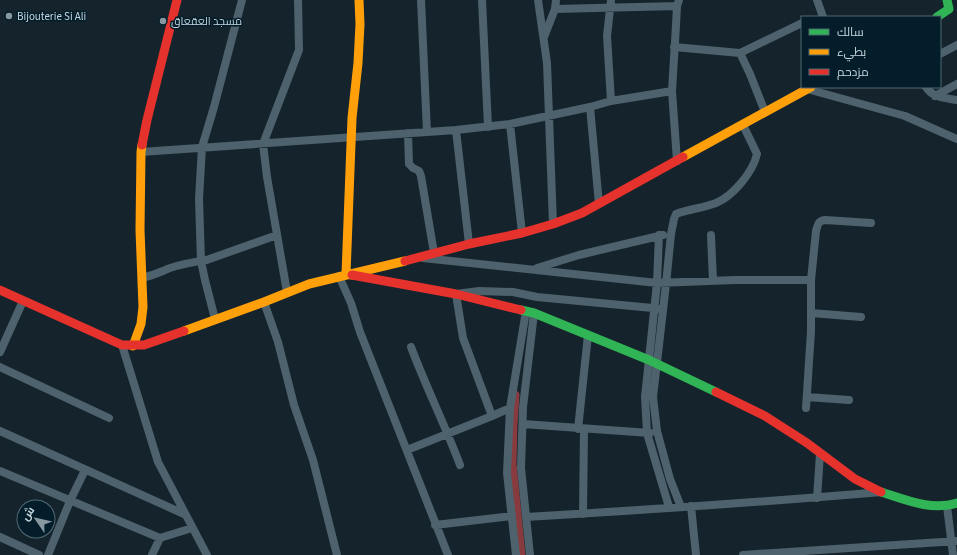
<svg xmlns="http://www.w3.org/2000/svg" width="957" height="555" font-family="'Source Sans 3',Cairo,sans-serif">
  <style>
    .lines { fill: none; stroke-linecap: round; stroke-linejoin: round }
    .canal { stroke: #873b3e; stroke-width: 9 }
    .street { stroke: #4d626c; stroke-width: 8 }
    .fast { stroke: #30b455; stroke-width: 9 }
    .slow { stroke: #ff9f0a; stroke-width: 9 }
    .jam { stroke: #e5322d; stroke-width: 9 }
    .poi-dot { fill: #8898a0; stroke: #031e2a; stroke-width: 1.5 }
    .labels { text-anchor: middle; dominant-baseline: central; stroke-width: 3; stroke-linejoin: round; paint-order: stroke }
    .poi-label { font-size: 11px; fill: #c6d6de; stroke: #031e2a; text-anchor: start }
  </style>
  <rect width="100%" height="100%" fill="#15242c"/>
  <g class="lines">
    <path class="canal" d="M515 395 513 425 512 464 521 555"/>
    <path class="street" d="M421 0 427 132
      M482 0 488 127
      M538 0 547 63 553 224
      M817 0 823 17
      M555 9 677 6
      M544 37 555 9 556 0
      M674 47 740 53 802 23
      M740 53 750 74 765 112
      M940 54 957 45
      M926 87C933 98 945 98 957 100
      M807 89 905 116 957 139
      M935 96 957 84
      M611 101 607 36 611 0
      M590 107 599 204
      M510 124 522 233
      M456 130 469 244
      M408 133 409 164 413 168 419 171 421 176 434 253
      M141 152 456 130 510 124 590 107 611 101 672 91
      M677 161 672 91 676 25 677 6 679 0
      M659 235 657 283 645 397 647 433 669 507
      M711 235 713 281
      M423 258 657 283 735 280H811
      M201 262 277 235
      M537 268 579 255 663 235
      M339 276 351 303 360 332 448 555
      M142 278C150 276 156 274 163 271 175 265 189 263 201 261
      M287 292 267 177 263 144 299 50 298 0
      M264 302 278 342 294 405 313 460 337 555
      M811 313 861 317
      M215 319 205 280 201 261 199 199 202 147 214 107 242 0
      M122 345 158 462 207 555
      M411 347C426 387 445 425 460 465
      M0 352 23 301
      M0 367 109 418
      M807 397 849 400
      M510 408 507 473 516 555
      M806 408 811 331V280L816 231C818 224 818 221 825 220L871 223
      M492 416 463 338 456 294 479 291 513 292 537 297 663 309
      M523 424 650 433
      M578 429 588 335
      M0 431 184 514
      M407 450 492 416 510 408 526 311
      M0 471 160 538 192 528
      M817 498 820 454
      M691 506 696 555
      M947 506 953 555
      M681 507 670 479 657 431 653 397 666 284 671 234 674 219 676 214C689 209 703 208 716 203 733 196 753 172 757 154L743 125
      M583 514 584 429
      M526 517C645 510 763 502 882 492
      M435 525 512 516
      M0 537 39 555
      M48 555 70 501 85 470
      M152 555 160 538
      M530 555 521 468 523 407 534 313
      M743 555 957 541"/>
    <path class="fast" d="M937 17 949 9 947 0
      M521 310 534 313 649 360 716 392
      M881 492C906 500 931 511 957 503"/>
    <path class="slow" d="M683 157 811 87
      M352 275 346 274 352 118 358 63 360 24 359 0
      M184 331 264 302 309 284 405 261
      M133 346 141 324 143 307 140 230 141 152 142 145"/>
    <path class="jam" d="M142 145 147 120 177 0
      M405 261 469 244 522 233 553 224 582 213 683 157
      M352 275 456 294 521 310
      M0 290 122 345H144L184 331
      M716 392 765 416 807 443 855 479 881 492"/>
  </g>
  <g class="poi-dot">
    <circle cx="9" cy="16" r="4"/>
    <circle cx="163" cy="21" r="4"/>
  </g>
  <g class="labels">
    <g class="poi-label">
      <text x="17" y="16">Bijouterie Si Ali</text>
      <text x="171" y="21">مسجد العقعاق</text>
    </g>
  </g>
  <rect x="801" y="16" width="140" height="72" fill="#031e2a" stroke="#516872"/>
  <rect x="809" y="29" width="20" height="6" fill="#30b455" stroke="#516872"/>
  <text x="837" y="36" font-size="12" fill="#c6d6de">سالك</text>
  <rect x="809" y="49" width="20" height="6" fill="#ff9f0a" stroke="#516872"/>
  <text x="837" y="56" font-size="12" fill="#c6d6de">بطيء</text>
  <rect x="809" y="69" width="20" height="6" fill="#e5322d" stroke="#516872"/>
  <text x="837" y="76" font-size="12" fill="#c6d6de">مزدحم</text>
  <g transform="translate(36 519) rotate(304)"><circle r="19" fill="#031e2a" stroke="#516872"/>
  <path d="M0-3L7 15L0 10L-7 15Z" fill="#8898a0"/>
  <text y="-6" font-size="11" font-weight="bold" text-anchor="middle" fill="#c6d6de">ش</text>
  </g>
</svg>
